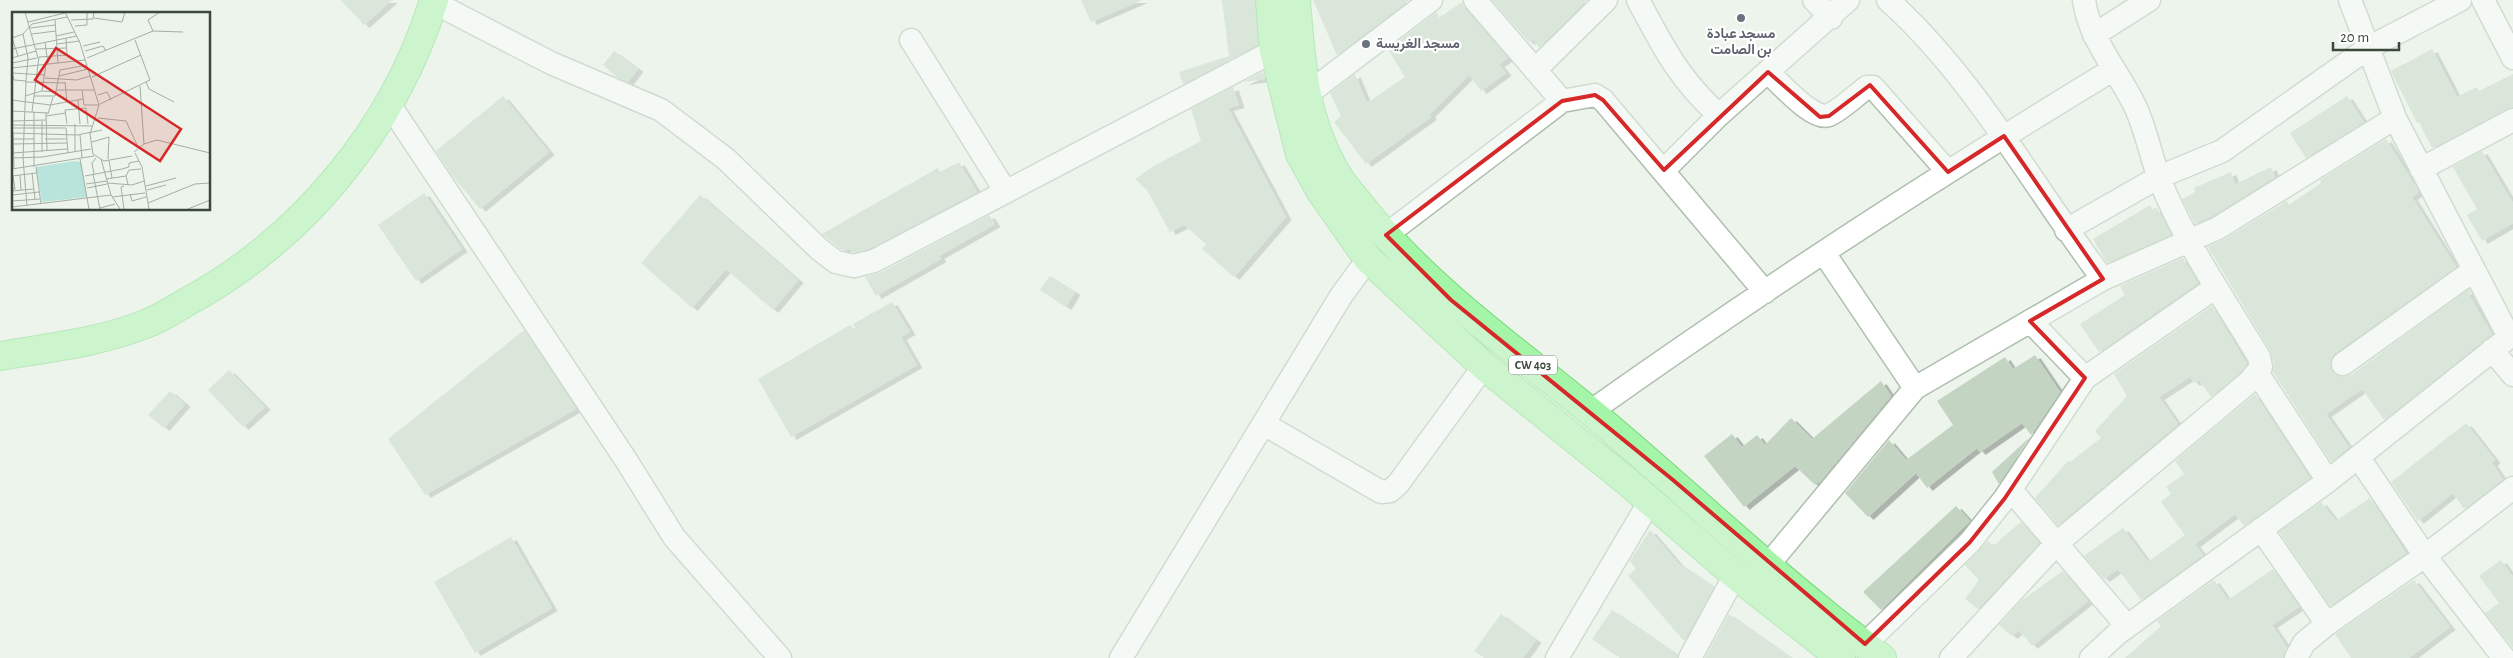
<svg xmlns="http://www.w3.org/2000/svg" width="2513" height="658" font-family="'Alegreya Sans',Vazirmatn,sans-serif">
  <style>
    .building { fill: #c3d5c2; filter: url(#shadow) }
    .lines { fill: none; stroke-linecap: round; stroke-linejoin: round }
    .minor-casing { stroke: #afbfaf; stroke-width: 25 }
    .major-casing { stroke: #75da78; stroke-width: 30 }
    .minor { stroke: #fff; stroke-width: 22 }
    .major { stroke: #a4f5a8; stroke-width: 28 }
    .marked { fill: none; stroke: #d62828; stroke-width: 4; stroke-linejoin: round }
    .worship-dot { fill: #6b7280; stroke: #fff; stroke-width: 2 }
    .labels { text-anchor: middle; dominant-baseline: central; stroke-width: 4.5; stroke-linejoin: round; paint-order: stroke }
    .shield { fill: #fff; stroke: #767f75; stroke-width: 1 }
    .shield-label { font-size: 12px; font-weight: bold; fill: #3b483a }
    .worship-label { font-size: 14px; font-weight: bold; fill: #5b616d; stroke: #fff }
    .inset-road { fill: none; stroke: #a5afa5; stroke-width: 1 }
    .view { fill: #d62828; fill-opacity: 0.15; stroke: #d62828; stroke-width: 2.5 }
    .inset-edge { fill: none; stroke: #3b483a; stroke-width: 2.5 }
  </style>
  <defs>
    <filter id="shadow"><feDropShadow dx="5.5" dy="3" stdDeviation="0" flood-color="#0004"/></filter>
  </defs>
  <rect width="100%" height="100%" fill="#ecf4ec"/>
  <path class="building" d="M341 0H392L364 25Z
    M1081 0H1142L1091 22Z
    M1222 0H1255L1258 45 1183 84 1179 72 1229 56Z
    M1313 0H1409L1337 55Z
    M1492 0H1587L1539 48 1533 39 1529 42Z
    M1462 2 1465 9 1508 58 1499 64 1506 73 1481 91 1469 75 1430 114 1431 117 1366 164 1334 122 1341 116 1330 93 1355 74 1367 103 1405 77 1388 49 1437 12 1439 18Z
    M2432 49 2457 97 2477 87 2479 91 2513 74V107L2432 148 2419 122 2417 123 2391 71Z
    M614 51 638 69 628 82 618 78 603 65Z
    M1263 72 1265 79 1243 82Z
    M1233 87 1239 105 1228 108 1286 217 1234 277 1202 249 1206 244 1184 225 1170 232 1147 190 1135 179 1152 167 1201 141 1191 109Z
    M503 96 549 152 480 209 452 175 436 151Z
    M2347 96 2364 122 2306 158 2290 133Z
    M2386 139 2419 192 2412 197 2456 267 2335 353 2331 359 2332 371 2338 376 2351 375 2469 289 2471 293 2469 295 2492 334 2384 420 2362 389 2326 414 2349 447 2331 462 2273 372 2274 364 2270 350 2208 247 2225 239 2287 201 2289 205 2321 183 2320 180Z
    M2482 151 2513 203V223L2482 241 2467 215 2477 209 2453 167Z
    M959 162 977 192 869 249 854 253 849 249 842 250 822 234 938 168 940 172Z
    M2271 167 2275 177 2212 216 2195 224 2182 199 2195 192 2194 188 2231 172 2235 184Z
    M424 193 462 249 416 281 378 225Z
    M700 195 798 280 773 310 726 269 692 308 641 263Z
    M2150 205 2153 210 2157 208 2171 235 2107 263 2093 239Z
    M989 215 995 224 939 256 941 259 876 296 865 277 880 273Z
    M2183 258 2198 283 2099 352 2080 324 2125 295 2120 286Z
    M1050 276 1075 292 1066 307 1040 290Z
    M892 302 910 332 901 337 917 365 791 437 758 379 850 325 858 332 853 324Z
    M2212 306 2247 364 2240 373 2211 397 2199 380 2194 383 2190 377 2159 397 2178 424 2058 525 2035 498 2068 461 2070 462 2101 438 2095 431 2127 396 2114 374Z
    M524 330 576 409 425 495 388 439Z
    M2035 355 2060 392 2031 435 2022 423 1980 452 1977 448 1927 488 1916 473 1868 517 1845 493 1889 440 1906 460 1953 425 1937 401 2005 357 2013 369Z
    M229 370 265 407 243 427 208 390Z
    M1881 381 1891 396 1819 483 1817 482 1815 485 1795 466 1744 507 1704 456 1732 434 1742 447 1757 435 1765 445 1791 418 1812 439Z
    M170 391 185 404 164 428 148 415Z
    M2255 394 2310 478 2244 526 2235 514 2195 544 2203 555 2141 600 2118 569 2104 579 2084 556 2123 528 2148 562 2185 535 2161 502 2171 494 2166 487 2184 474 2175 461Z
    M2466 423 2495 460 2492 463 2503 479 2464 509 2453 493 2418 521 2391 482Z
    M2030 437 1999 484 1992 472Z
    M2370 498 2406 553 2330 606 2279 532 2321 502 2336 521Z
    M1956 506 1970 521 1881 610 1863 592Z
    M2021 522 2039 543 1978 609 1965 599 1979 580 1965 565 1988 541 1993 546Z
    M1650 530 1678 563 1714 587 1684 641 1628 576 1636 569 1630 561Z
    M511 537 552 608 475 653 434 582Z
    M2501 560 2513 577V648L2485 613 2499 603 2479 576Z
    M2273 569 2299 607 2272 625 2287 647 2283 658H2125L2161 626 2157 621 2214 580 2228 600Z
    M2063 571 2088 601 2032 646 2019 630 2012 636 1999 625 2022 600Z
    M2414 580 2450 627 2409 658H2351L2335 634Z
    M1612 610 1678 655 1677 658H1620L1592 639Z
    M1501 614 1536 640 1523 658H1484L1474 651Z
    M1729 614 1791 658H1705Z"/>
  <g class="lines">
    <g class="minor-casing">
      <path id="minor" d="M1475 0 1562 101
        M1638 0C1662 45 1680 81 1719 115
        M1814 0 1831 18
        M1888 0C1975 78 2033 187 2103 279
        M2350 0 2395 118 2509 337
        M2483 0 2513 58
        M433 2 551 63 661 110 726 159 819 249 836 262 854 266 874 261 1274 51
        M2094 35 2149 0
        M911 40 1006 192
        M1535 70 1606 0
        M1768 72C1780 83 1814 122 1829 115 1842 109 1855 96 1867 87H1873L1948 172
        M1306 95 1431 0
        M389 104 626 460 674 537 780 658
        M2421 169 2513 120
        M1664 170 1719 115 1848 0
        M2066 230 2159 177 2222 151 2368 48 2460 0
        M1386 235 1562 101 1595 95 1603 100 1765 292
        M1824 253 1915 388
        M2030 321 2085 378
        M2492 350 2513 375
        M2343 364 2474 270
        M2258 374 2328 481
        M1590 412C1760 291 1936 177 2114 69
        M1264 424 1381 492 1390 491 1398 484 1484 366
        M2359 458 2425 556 2504 658
        M2011 490 2127 626
        M2261 529 2327 624
        M1768 565 1915 388 2103 279 2218 228 2395 118
        M1865 644 1970 542 2005 498 2085 378 2216 287
        M1121 658 1341 296 1368 259
        M1557 658 1650 501
        M1690 658 1735 575
        M1951 658 2056 544 2249 382 2261 367 2259 357C2224 299 2184 241 2159 178 2150 154 2146 129 2135 106 2118 71 2089 39 2084 0
        M2091 658 2118 633 2328 481 2513 334
        M2296 658 2304 643 2327 624 2425 556 2513 488"/>
    </g>
    <g class="major-casing">
      <path id="major" d="M1270 0 1274 51 1300 154 1321 192 1368 259 1484 366 1629 483 1735 575 1841 658
        M1296 0C1301 63 1304 120 1338 176 1346 189 1357 200 1366 212 1430 290 1514 349 1592 413 1668 476 1740 545 1817 607 1838 625 1860 641 1882 658
        M0 356C48 348 102 342 148 323 161 318 173 310 185 303 302 240 395 128 434 0"/>
    </g>
    <use href="#minor" class="minor"/>
    <use href="#major" class="major"/>
  </g>
  <path d="M0 0H2513V658H0ZM1768 72 1820 117 1829 116 1870 85 1948 172 2004 136 2103 279 2030 321 2085 378 2005 498 1970 542 1865 644 1673 480 1451 300 1386 235 1562 101 1595 95 1603 100 1664 170Z" fill="#ecf4ec" fill-opacity=".55" fill-rule="evenodd"/>
  <path class="marked" d="M1768 72 1820 117 1829 116 1870 85 1948 172 2004 136 2103 279 2030 321 2085 378 2005 498 1970 542 1865 644 1673 480 1451 300 1386 235 1562 101 1595 95 1603 100 1664 170Z"/>
  <g class="worship-dot">
    <circle cx="1741" cy="18" r="5"/>
    <circle cx="1366" cy="44" r="5"/>
  </g>
  <g class="labels">
    <rect class="shield" x="1509" y="355.5" width="48" height="19" rx="4"/>
    <g class="shield-label">
      <text x="1533" y="365">CW 403</text>
    </g>
    <g class="worship-label">
      <text x="1741" y="34">مسجد عبادة<tspan x="1741" dy="16">بن الصامت</tspan></text>
      <text x="1376" y="44" text-anchor="start">مسجد الغريسة</text>
    </g>
  </g>
  <g transform="translate(12 12)">
    <rect width="198" height="198" fill="#ecf4ec"/>
    <path d="M62 149 69 150 75 185 30 190 24 155Z" fill="#b9e4db"/>
    <path class="inset-road" d="M13 0 26 46M53 0 68 31 87 93 78 122 81 142 92 149 120 144M82 6 110 10 113 0M43 8 46 51M59 8 81 7 82 0M16 10 53 1M63 14 75 13V0M18 16 43 13M141 19 171 20M11 22 16 46 14 69M20 22 44 19M44 24 62 20M33 30 36 52M45 32 68 29M71 34 88 30M0 37 65 24M24 37 55 36M73 39 91 34 94 39M6 44 0 26 11 22 20 12 55 5M0 46 24 39M75 46 141 19 136 8 148 0M0 51 25 46M0 56 73 48M0 61 2 68 14 69 11 146 15 194M0 61 33 63M47 64 76 57M80 65 129 43M33 66 65 68 78 64M14 70 53 71M53 70 55 90M134 70 137 77 162 90M128 74 132 132M45 78H82M70 78 72 93H87M30 79 45 80M86 83 95 80 99 88M13 84 30 79 34 52M22 84H43L48 58 75 53M0 88 38 93 71 87M66 88 68 112M88 92 138 68 123 28M74 96 76 112M0 99 36 101M20 100 27 45 55 43 54 26M22 100V155M34 101 35 139M36 102 41 85M34 104 54 101M86 106 114 109 126 135M1 109 34 108M30 109V140M55 112 53 98 74 96M63 112V140M0 113 80 114M0 116H54L56 141M0 121 65 123 90 118M1 121 2 157M68 123 70 146M1 127H22M33 127H54M80 130 97 125 96 147M1 132 55 131M122 140 132 132 145 128 198 141M1 141 55 137M123 141 130 155 137 197M0 146 30 145 79 137M68 147 77 197M89 147 99 183 108 197M97 148 100 166M24 155 29 192M0 157 82 144M20 161 23 187M81 162 88 197M82 162 80 151 84 146M8 163 9 178M0 164 24 161M73 164 110 157 117 155V151L127 149M114 164 117 158 129 157M94 167 114 164 116 173M96 171 120 173 132 169M74 172 95 169M134 174 164 166M75 176 95 172M0 177H3L1 164M135 178 154 173M0 179 21 177M118 182 120 189 134 185M0 183 27 180M100 185 133 181M0 189 28 187M136 191 183 172 198 171M0 195 99 183M88 196 103 192M112 197 109 175 112 174M176 197 198 188"/>
    <path class="view" d="M44 36 169 117 148 149 23 68Z"/>
    <rect width="198" height="198" class="inset-edge"/>
  </g>
  <path d="M2333 42v8h66v-8" fill="none" stroke="#3b483a" stroke-width="2.5"/>
  <text x="2340" y="42" font-size="15" fill="#3b483a" stroke="#ffffff" stroke-width="4" paint-order="stroke">20 m</text>
</svg>
